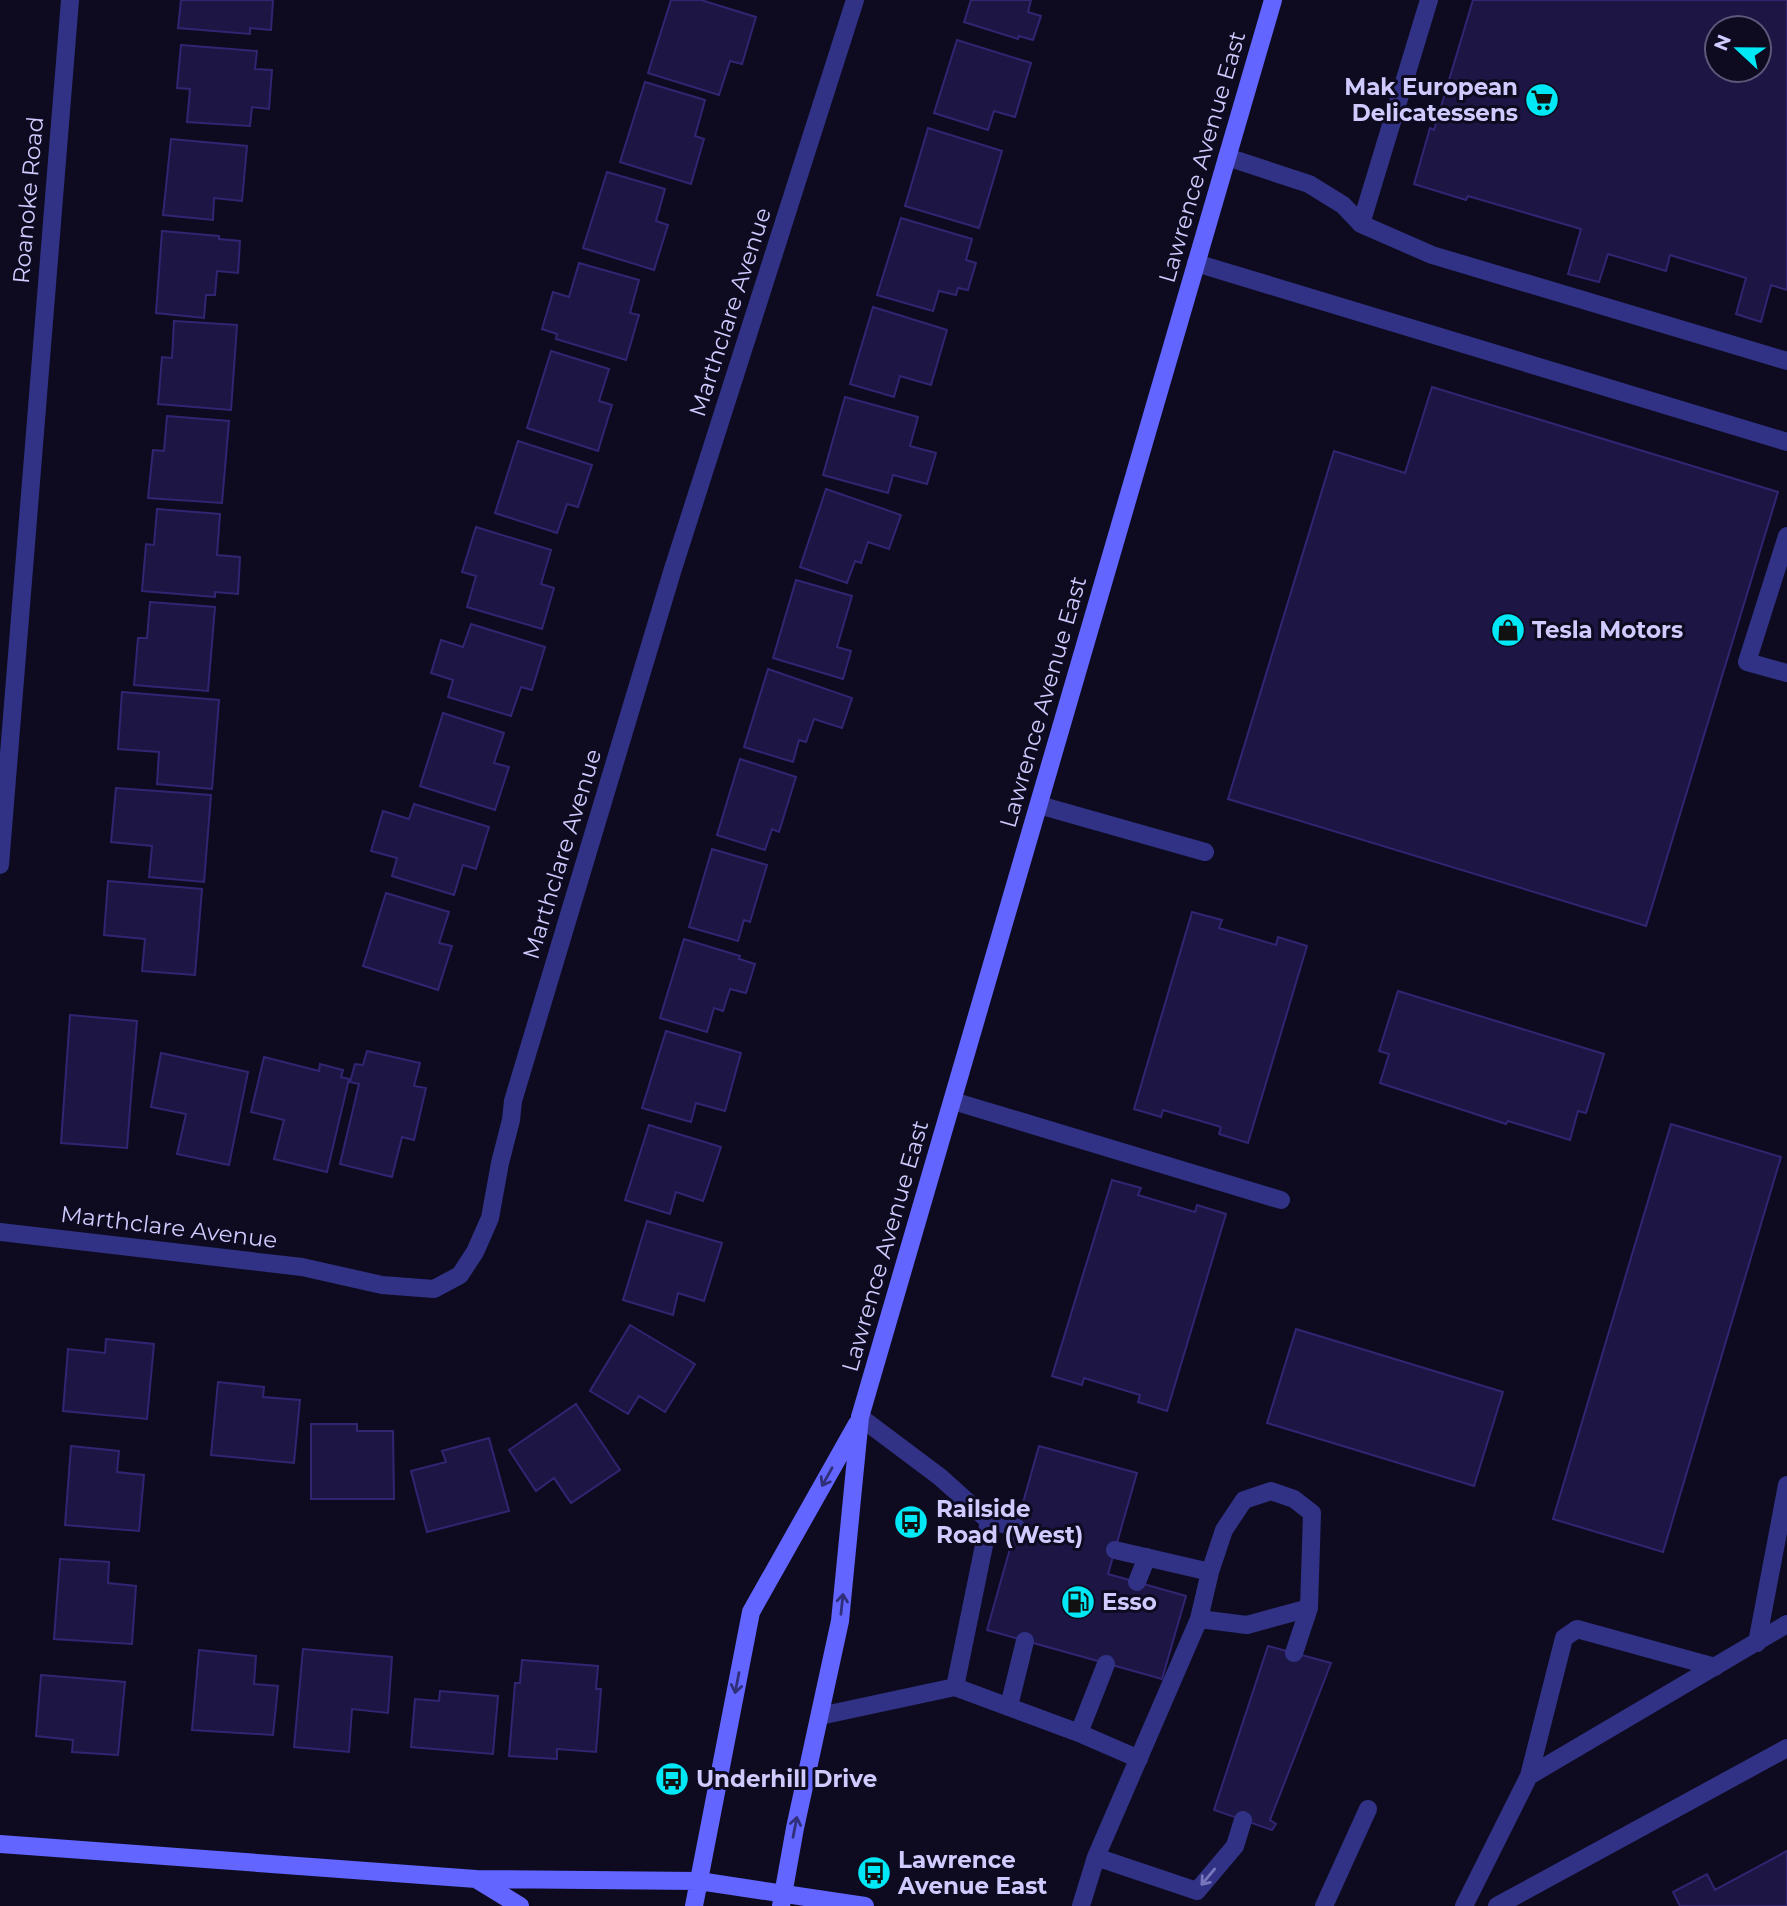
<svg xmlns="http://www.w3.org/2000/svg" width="1787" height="1906" font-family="Montserrat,sans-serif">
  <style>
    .building { fill: #1d1544; stroke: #312572; stroke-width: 2; fill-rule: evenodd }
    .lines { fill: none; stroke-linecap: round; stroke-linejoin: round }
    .lane { stroke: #313285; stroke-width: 18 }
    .street { stroke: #313285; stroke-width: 18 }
    .secondary { stroke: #6265ff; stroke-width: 18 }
    .oneway { stroke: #302f7a }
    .oneway2 { stroke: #7877bc }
    .labels { text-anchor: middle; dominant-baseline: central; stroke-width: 6; stroke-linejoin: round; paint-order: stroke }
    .poi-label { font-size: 23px; font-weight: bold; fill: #cfcbff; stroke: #0e0b21; text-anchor: start }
    .street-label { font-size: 23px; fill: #cfcbff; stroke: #0e0b21 }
  </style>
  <rect width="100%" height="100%" fill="#0e0b21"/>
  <path class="building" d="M181 0H273L271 30 250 28V34L178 28Z
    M671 0H701L756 17 742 64 730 61 719 95 648 73Z
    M971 0H1031L1028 12 1041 16 1033 40 1019 36 1018 39 964 22Z
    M1473 0H1787V290L1771 285 1761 322 1736 314 1746 278 1670 255 1666 271 1608 254 1599 282 1568 274 1581 229 1468 196 1466 200 1414 184 1430 128 1434 130ZM1717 28H1759V70H1717Z
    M957 40 1031 63 1015 117 994 111 988 130 934 113Z
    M181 45 257 51 255 69 272 70 269 109 252 107 250 126 187 122 190 89 177 88Z
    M645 82 705 100 695 136 704 139 691 184 620 162Z
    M928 128 1002 151 979 228 905 206Z
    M171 139 247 146 242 201 214 198 213 220 163 215Z
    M607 172 665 189 656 221 668 225 654 270 583 248Z
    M901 218 972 239 966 260 976 263 968 290 958 288 956 295 939 291 933 311 877 295Z
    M162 231 219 236V239L240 241 238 273 217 271 215 295H206L204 318 156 313Z
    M579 263 639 280 630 313 639 315 626 360 556 339 557 334 542 329 553 292 569 297Z
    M873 307 947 330 931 385 900 376 894 397 850 384Z
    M174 321 237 325 231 410 158 404 162 357 172 358Z
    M551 351 609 369 599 401 612 405 598 451 527 428Z
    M1432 387 1778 492 1646 926 1228 799 1334 451 1405 473Z
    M845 397 918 417 910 446 936 453 927 484 893 475 888 493 823 475Z
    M167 416 229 421 222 503 148 498 153 450 164 451Z
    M518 441 592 465 578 507 567 504 557 533 495 513Z
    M826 489 901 515 889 549 868 542 861 563 855 561 847 583 800 567Z
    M157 509 220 514 217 555 240 557 238 594 215 592V597L142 591 146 544 154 545Z
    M476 527 551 550 541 584 554 588 542 629 467 607 476 576 462 572Z
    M796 580 852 596 837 647 851 651 843 679 773 658Z
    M150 602 215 607 208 691 134 685 138 638H147Z
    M471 624 545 647 532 690 521 687 511 716 448 697 453 680 431 673 441 640 463 647Z
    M768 669 852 698 842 728 814 719 806 742 799 740 793 762 744 747Z
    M122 692 219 700 212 789 157 784 159 752 118 749Z
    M443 713 504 733 494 763 509 767 495 810 420 786Z
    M740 759 796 777 779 832 772 829 765 850 717 835Z
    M116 788 211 795 204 882 149 877 152 846 111 842Z
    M414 804 489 827 476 869 463 865 454 895 392 876 397 858 371 851 383 811 409 819Z
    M712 849 767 865 750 922 744 920 738 941 689 927Z
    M108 881 202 889 195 975 142 971 145 939 104 935Z
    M386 893 449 912 439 943 452 946 438 990 363 966Z
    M1192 912 1222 920 1219 928 1276 945 1278 937 1307 946 1248 1143 1219 1134 1221 1127 1163 1110 1161 1117 1134 1109Z
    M684 939 740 956 739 959 755 964 746 993 730 989 723 1011 714 1008 707 1032 660 1018Z
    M1398 991 1604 1054 1586 1113 1578 1111 1570 1140 1508 1121 1506 1124 1380 1083 1389 1054 1379 1051Z
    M70 1015 137 1021 127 1148 61 1143Z
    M666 1031 741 1053 725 1111 696 1103 691 1122 642 1108Z
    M367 1051 420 1063 414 1086 426 1088 414 1140 402 1137 392 1177 340 1164 359 1084 350 1082 355 1064 363 1065Z
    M161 1053 248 1072 229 1165 177 1154 186 1114 151 1107Z
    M264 1057 319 1071 320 1064 343 1070 341 1077 349 1079 327 1172 274 1159 284 1120 251 1112Z
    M1671 1124 1781 1157 1663 1552 1553 1519Z
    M649 1125 721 1147 703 1201 676 1192 670 1214 625 1200Z
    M1112 1180 1141 1188 1138 1195 1195 1212 1197 1205 1226 1214 1167 1411 1138 1402 1140 1395 1084 1378 1082 1385 1052 1376Z
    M647 1221 722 1243 704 1301 678 1293 673 1315 623 1300Z
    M630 1325 695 1364 665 1412 639 1396 628 1414 590 1391Z
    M1296 1329 1503 1392 1474 1486 1267 1423Z
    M106 1339 154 1344 147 1419 63 1411 68 1349 105 1353Z
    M218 1382 264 1387 263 1397 300 1400 294 1463 211 1455Z
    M576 1404 620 1470 571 1503 554 1478 536 1491 509 1450Z
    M311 1424H357V1431H393L394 1499H311Z
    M489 1438 509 1511 427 1532 411 1471 446 1462 442 1451Z
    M71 1446 119 1451 117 1472 144 1475 139 1531 65 1525Z
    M1039 1446 1137 1473 1108 1574 1186 1596 1162 1679 987 1630Z
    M60 1559 109 1562 108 1583 136 1586 132 1644 54 1639Z
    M1268 1646 1331 1663 1270 1820 1276 1824 1272 1830 1214 1810Z
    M303 1649 392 1657 388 1713 352 1709 349 1752 294 1747Z
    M199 1650 256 1656 254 1684 278 1686 273 1735 192 1730Z
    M522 1660 598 1666 596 1689H601L596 1752 557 1749V1759L509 1756 515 1683H520Z
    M41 1675 125 1682 118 1755 72 1752 73 1740 36 1736Z
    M440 1691 498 1696 493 1754 411 1747 415 1699 439 1701Z
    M1787 1851V1906H1680L1673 1892 1707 1874 1715 1890Z"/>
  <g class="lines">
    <path class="lane" d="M1227 157 1309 184 1343 205 1361 224 1432 255 1787 361
      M1361 224 1429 0
      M1196 263 1787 442
      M1787 536 1747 662 1787 673
      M1039 805 1205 852
      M953 1101 1281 1200
      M860 1417 940 1477 989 1521 955 1687
      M989 1521 1016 1527
      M1115 1550 1210 1572
      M1137 1582 1147 1557
      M1199 1619 1247 1625 1309 1608
      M1757 1643 1787 1485
      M1009 1706 1025 1641
      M820 1716 955 1687 1079 1733 1139 1759
      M1079 1733 1106 1664
      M1529 1776 1564 1638 1577 1629 1715 1667
      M1096 1857 1197 1891 1235 1846 1243 1820
      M1081 1906 1096 1857 1199 1619 1210 1572 1224 1530 1244 1500 1271 1491 1294 1499 1312 1513 1309 1608 1294 1653
      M1324 1906 1368 1809
      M1464 1906 1529 1776 1787 1624
      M1497 1906 1787 1748"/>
    <path class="street" d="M0 865 70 0
      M0 1232 302 1267 382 1285 434 1289 460 1275 475 1252 490 1218 500 1163 511 1120 513 1101 672 572 855 0"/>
    <path class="secondary" d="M0 1844 476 1879 699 1881 865 1906
      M476 1879 520 1906
      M694 1906 751 1612 857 1424
      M781 1906 795 1828 840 1621 860 1417 1273 0"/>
  </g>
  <defs><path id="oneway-shaft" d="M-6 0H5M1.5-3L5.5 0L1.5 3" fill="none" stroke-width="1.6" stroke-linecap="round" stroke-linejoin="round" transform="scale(1.75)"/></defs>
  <g class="oneway">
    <use href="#oneway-shaft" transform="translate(827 1477) rotate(119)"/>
    <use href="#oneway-shaft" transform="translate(842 1604) rotate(-84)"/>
    <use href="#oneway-shaft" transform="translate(737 1683) rotate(101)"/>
    <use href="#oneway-shaft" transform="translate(795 1827) rotate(-79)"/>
  </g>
  <use class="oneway2" href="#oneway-shaft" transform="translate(1208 1877) rotate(130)"/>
  <defs>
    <g id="supermarket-disc" transform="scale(1.75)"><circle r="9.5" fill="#00e8f6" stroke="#0e0b21"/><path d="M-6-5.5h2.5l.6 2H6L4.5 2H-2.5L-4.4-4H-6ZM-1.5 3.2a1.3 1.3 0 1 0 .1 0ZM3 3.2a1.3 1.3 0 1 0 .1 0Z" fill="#111"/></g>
    <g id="shop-disc" transform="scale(1.75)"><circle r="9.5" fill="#00e8f6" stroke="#0e0b21"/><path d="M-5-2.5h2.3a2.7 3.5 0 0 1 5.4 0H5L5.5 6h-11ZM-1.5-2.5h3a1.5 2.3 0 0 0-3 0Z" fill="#111"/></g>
    <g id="bus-disc" transform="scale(1.75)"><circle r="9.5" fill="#00e8f6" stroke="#0e0b21"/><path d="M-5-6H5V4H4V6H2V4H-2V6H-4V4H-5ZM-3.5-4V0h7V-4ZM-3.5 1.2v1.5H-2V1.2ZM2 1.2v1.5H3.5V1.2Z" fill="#111"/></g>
    <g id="fuel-disc" transform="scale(1.75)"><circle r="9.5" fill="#00e8f6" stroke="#0e0b21"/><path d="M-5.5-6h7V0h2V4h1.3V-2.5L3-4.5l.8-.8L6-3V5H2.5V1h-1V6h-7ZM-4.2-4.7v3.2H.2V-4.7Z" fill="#111"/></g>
  </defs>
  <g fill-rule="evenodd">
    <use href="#supermarket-disc" x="1542" y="100"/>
    <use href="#shop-disc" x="1508" y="630"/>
    <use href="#bus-disc" x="911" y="1522"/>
    <use href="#fuel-disc" x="1078" y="1602"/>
    <use href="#bus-disc" x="672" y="1779"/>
    <use href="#bus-disc" x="874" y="1873"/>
  </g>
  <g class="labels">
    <g class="poi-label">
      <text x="1518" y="87" text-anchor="end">Mak European<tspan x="1518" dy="26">Delicatessens</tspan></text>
      <text x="1532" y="630">Tesla Motors</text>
      <text x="936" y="1509">Railside<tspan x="936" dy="26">Road (West)</tspan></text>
      <text x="1102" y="1602">Esso</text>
      <text x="696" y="1779">Underhill Drive</text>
      <text x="898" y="1860">Lawrence<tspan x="898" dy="26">Avenue East</tspan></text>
    </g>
    <g class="street-label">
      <text transform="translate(1202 157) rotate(-74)">Lawrence Avenue East</text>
      <text transform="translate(28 200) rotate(-85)">Roanoke Road</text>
      <text transform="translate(730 312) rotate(-72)">Marthclare Avenue</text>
      <text transform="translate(1043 702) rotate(-74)">Lawrence Avenue East</text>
      <text transform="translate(562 854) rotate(-73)">Marthclare Avenue</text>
      <text transform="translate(169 1227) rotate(7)">Marthclare Avenue</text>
      <text transform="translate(885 1246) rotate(-74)">Lawrence Avenue East</text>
    </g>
  </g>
  <g transform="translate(1738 49) rotate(292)"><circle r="33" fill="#0e0b21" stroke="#5b587a" stroke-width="2"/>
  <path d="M0-5L12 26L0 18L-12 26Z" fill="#00e8f6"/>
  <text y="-10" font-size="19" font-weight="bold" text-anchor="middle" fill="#cfcbff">N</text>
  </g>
</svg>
